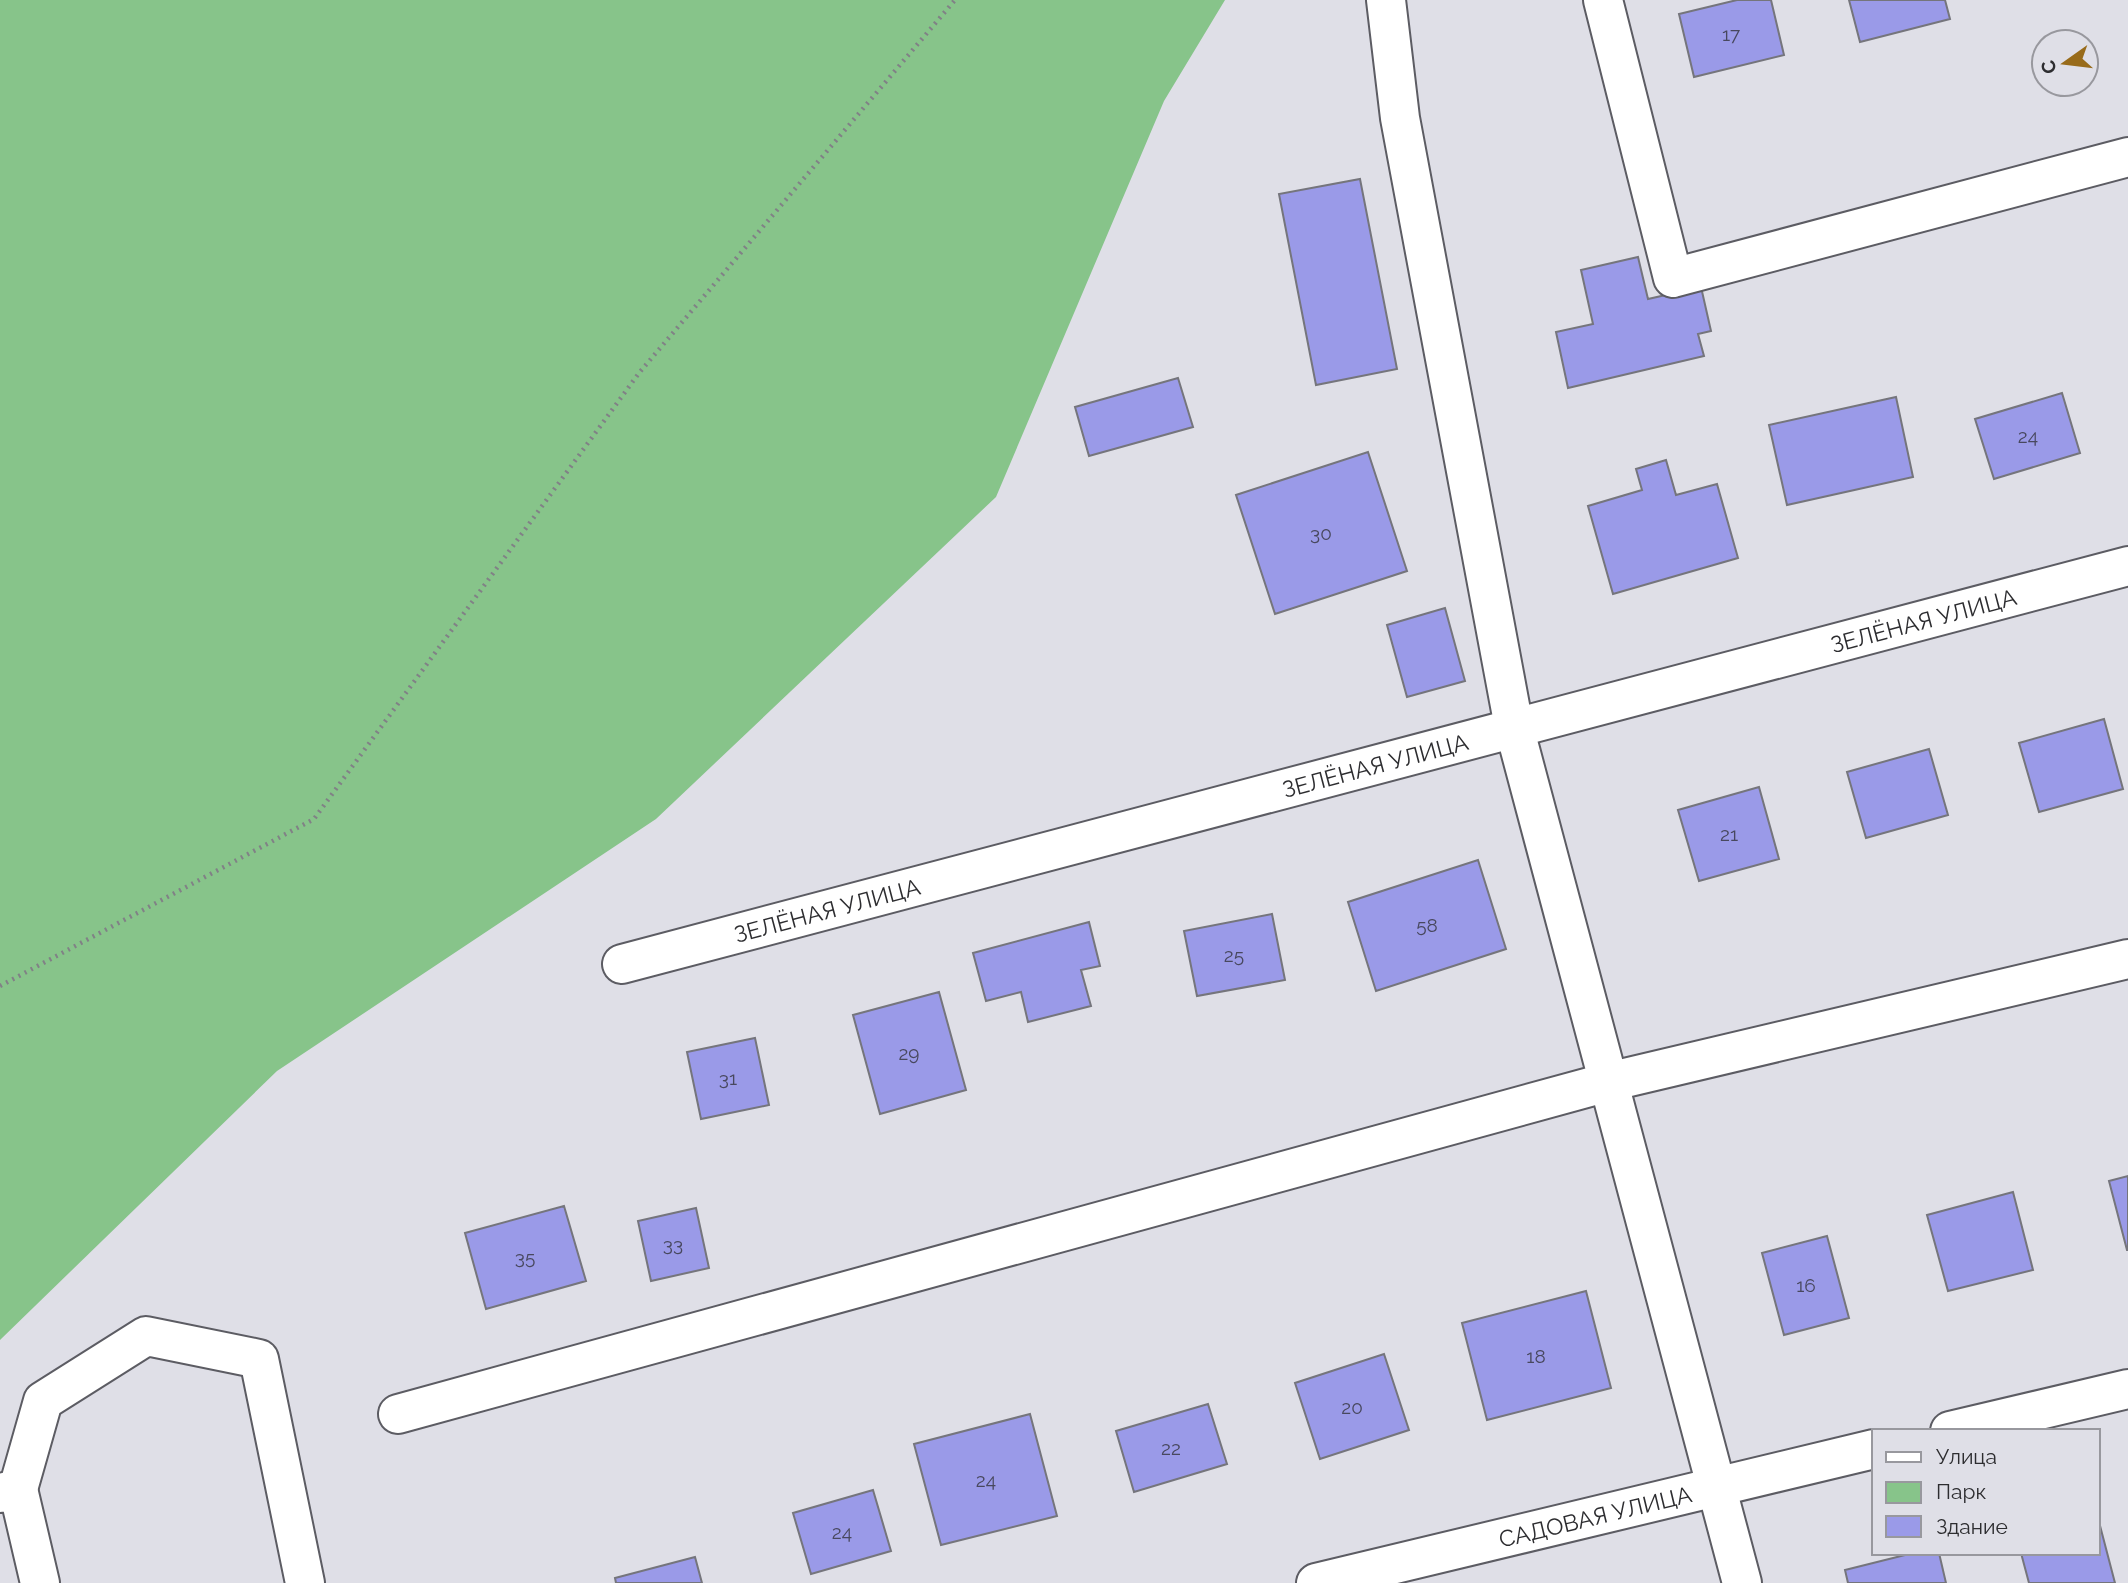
<svg xmlns="http://www.w3.org/2000/svg" width="2128" height="1583" font-family="Raleway,sans-serif">
  <style>
    .green { fill: #87c48a }
    .building { fill: #9a9ae8; stroke: #75757c; stroke-width: 2 }
    .lines { fill: none; stroke-linecap: round; stroke-linejoin: round }
    .minor-casing { stroke: #5c5c63; stroke-width: 42 }
    .path { stroke: #818186; stroke-width: 4.5; stroke-dasharray: 2 5; stroke-linecap: butt }
    .minor { stroke: #fff; stroke-width: 38 }
    .labels { text-anchor: middle; dominant-baseline: central; stroke-width: 5; stroke-linejoin: round; paint-order: stroke }
    .number-label { font-size: 19px; fill: #48485e }
    .street-label { font-size: 23px; fill: #2d2d30; stroke: #dfdfe7 }
  </style>
  <rect width="100%" height="100%" fill="#dfdfe7"/>
  <path class="green" d="M0 0H1225L1164 101 996 497 656 819 277 1071 0 1340Z"/>
  <path class="building" d="M1737 0H1771L1784 55 1694 77 1679 14Z
    M1849 0H1945L1950 19 1860 42Z
    M1360 179 1397 369 1316 385 1279 194Z
    M1638 257 1648 299 1701 287 1711 331 1698 334 1704 356 1568 388 1556 332 1593 324 1581 270Z
    M1178 378 1193 427 1089 456 1075 407Z
    M2062 393 2080 453 1994 479 1975 419Z
    M1896 397 1913 477 1787 505 1769 425Z
    M1368 452 1407 571 1275 614 1236 495Z
    M1666 460 1676 495 1717 484 1738 558 1613 594 1588 506 1642 490 1636 469Z
    M1445 608 1465 681 1407 697 1387 625Z
    M2104 719 2123 789 2039 812 2019 743Z
    M1929 749 1948 815 1866 838 1847 772Z
    M1759 787 1779 859 1699 881 1678 810Z
    M1478 860 1506 949 1376 991 1348 902Z
    M1272 914 1285 980 1197 996 1184 931Z
    M1089 922 1100 966 1081 970 1091 1006 1028 1022 1021 992 986 1001 973 953Z
    M939 992 966 1090 880 1114 853 1015Z
    M755 1038 769 1105 701 1119 687 1052Z
    M2128 1176V1250H2127L2109 1181Z
    M2013 1192 2033 1270 1948 1291 1927 1215Z
    M564 1206 586 1281 486 1309 465 1233Z
    M696 1208 709 1268 651 1281 638 1221Z
    M1827 1236 1849 1318 1784 1335 1762 1253Z
    M1586 1291 1611 1388 1487 1420 1462 1323Z
    M1384 1354 1409 1430 1320 1459 1295 1383Z
    M1208 1404 1227 1464 1134 1492 1116 1431Z
    M1030 1414 1057 1516 941 1545 914 1444Z
    M873 1490 891 1551 811 1574 793 1513Z
    M2098 1518 2115 1583H2029L2021 1553H2098Z
    M1913 1553H1939L1946 1583H1848L1845 1570Z
    M695 1557 702 1583H616L615 1578Z"/>
  <g class="lines">
    <g class="minor-casing">
      <g id="minor">
        <path d="M1386 0 1400 118 1514 727 1742 1583"/>
        <path d="M1603 0 1673 278 2128 157"/>
        <path id="s1" d="M622 964 2128 566"/>
        <path d="M398 1414 1608 1082 2128 959"/>
        <path d="M1950 1431 2128 1389"/>
        <path d="M18 1489 43 1401 146 1336 259 1359 305 1583"/>
        <path d="M0 1493 18 1489 40 1583"/>
        <path id="s2" d="M1316 1583 1874 1449"/>
      </g>
    </g>
    <path class="path" d="M0 986 314 819 639 373 955 0"/>
    <use href="#minor" class="minor"/>
  </g>
  <g class="labels">
    <g class="number-label">
      <text x="1731" y="34">17</text>
      <text x="2028" y="436">24</text>
      <text x="1321" y="533">30</text>
      <text x="1729" y="834">21</text>
      <text x="1427" y="925">58</text>
      <text x="1234" y="955">25</text>
      <text x="909" y="1053">29</text>
      <text x="728" y="1078">31</text>
      <text x="673" y="1244">33</text>
      <text x="525" y="1257">35</text>
      <text x="1806" y="1285">16</text>
      <text x="1536" y="1356">18</text>
      <text x="1352" y="1407">20</text>
      <text x="1171" y="1448">22</text>
      <text x="986" y="1480">24</text>
      <text x="842" y="1532">24</text>
    </g>
    <g class="street-label">
      <text stroke="none"><textPath href="#s1" startOffset="1346">ЗЕЛЁНАЯ УЛИЦА</textPath></text>
      <text stroke="none"><textPath href="#s1" startOffset="779">ЗЕЛЁНАЯ УЛИЦА</textPath></text>
      <text stroke="none"><textPath href="#s1" startOffset="212">ЗЕЛЁНАЯ УЛИЦА</textPath></text>
      <text stroke="none"><textPath href="#s2" startOffset="287">САДОВАЯ УЛИЦА</textPath></text>
    </g>
  </g>
  <rect x="1872" y="1429" width="228" height="126" fill="#dfdfe7" stroke="#98989e" stroke-width="2"/>
  <rect x="1886" y="1452" width="35" height="10" fill="#ffffff" stroke="#98989e" stroke-width="2"/>
  <text x="1936" y="1464" font-size="21" fill="#2d2d30">Улица</text>
  <rect x="1886" y="1482" width="35" height="21" fill="#87c48a" stroke="#98989e" stroke-width="2"/>
  <text x="1936" y="1499" font-size="21" fill="#2d2d30">Парк</text>
  <rect x="1886" y="1516" width="35" height="21" fill="#9a9ae8" stroke="#98989e" stroke-width="2"/>
  <text x="1936" y="1534" font-size="21" fill="#2d2d30">Здание</text>
  <g transform="translate(2065 63) rotate(256)"><circle r="33" fill="#dfdfe7" stroke="#98989e" stroke-width="2"/>
  <path d="M0-5L12 26L0 18L-12 26Z" fill="#986b1a"/>
  <text y="-10" font-size="19" font-weight="bold" text-anchor="middle" fill="#2d2d30">С</text>
  </g>
</svg>
